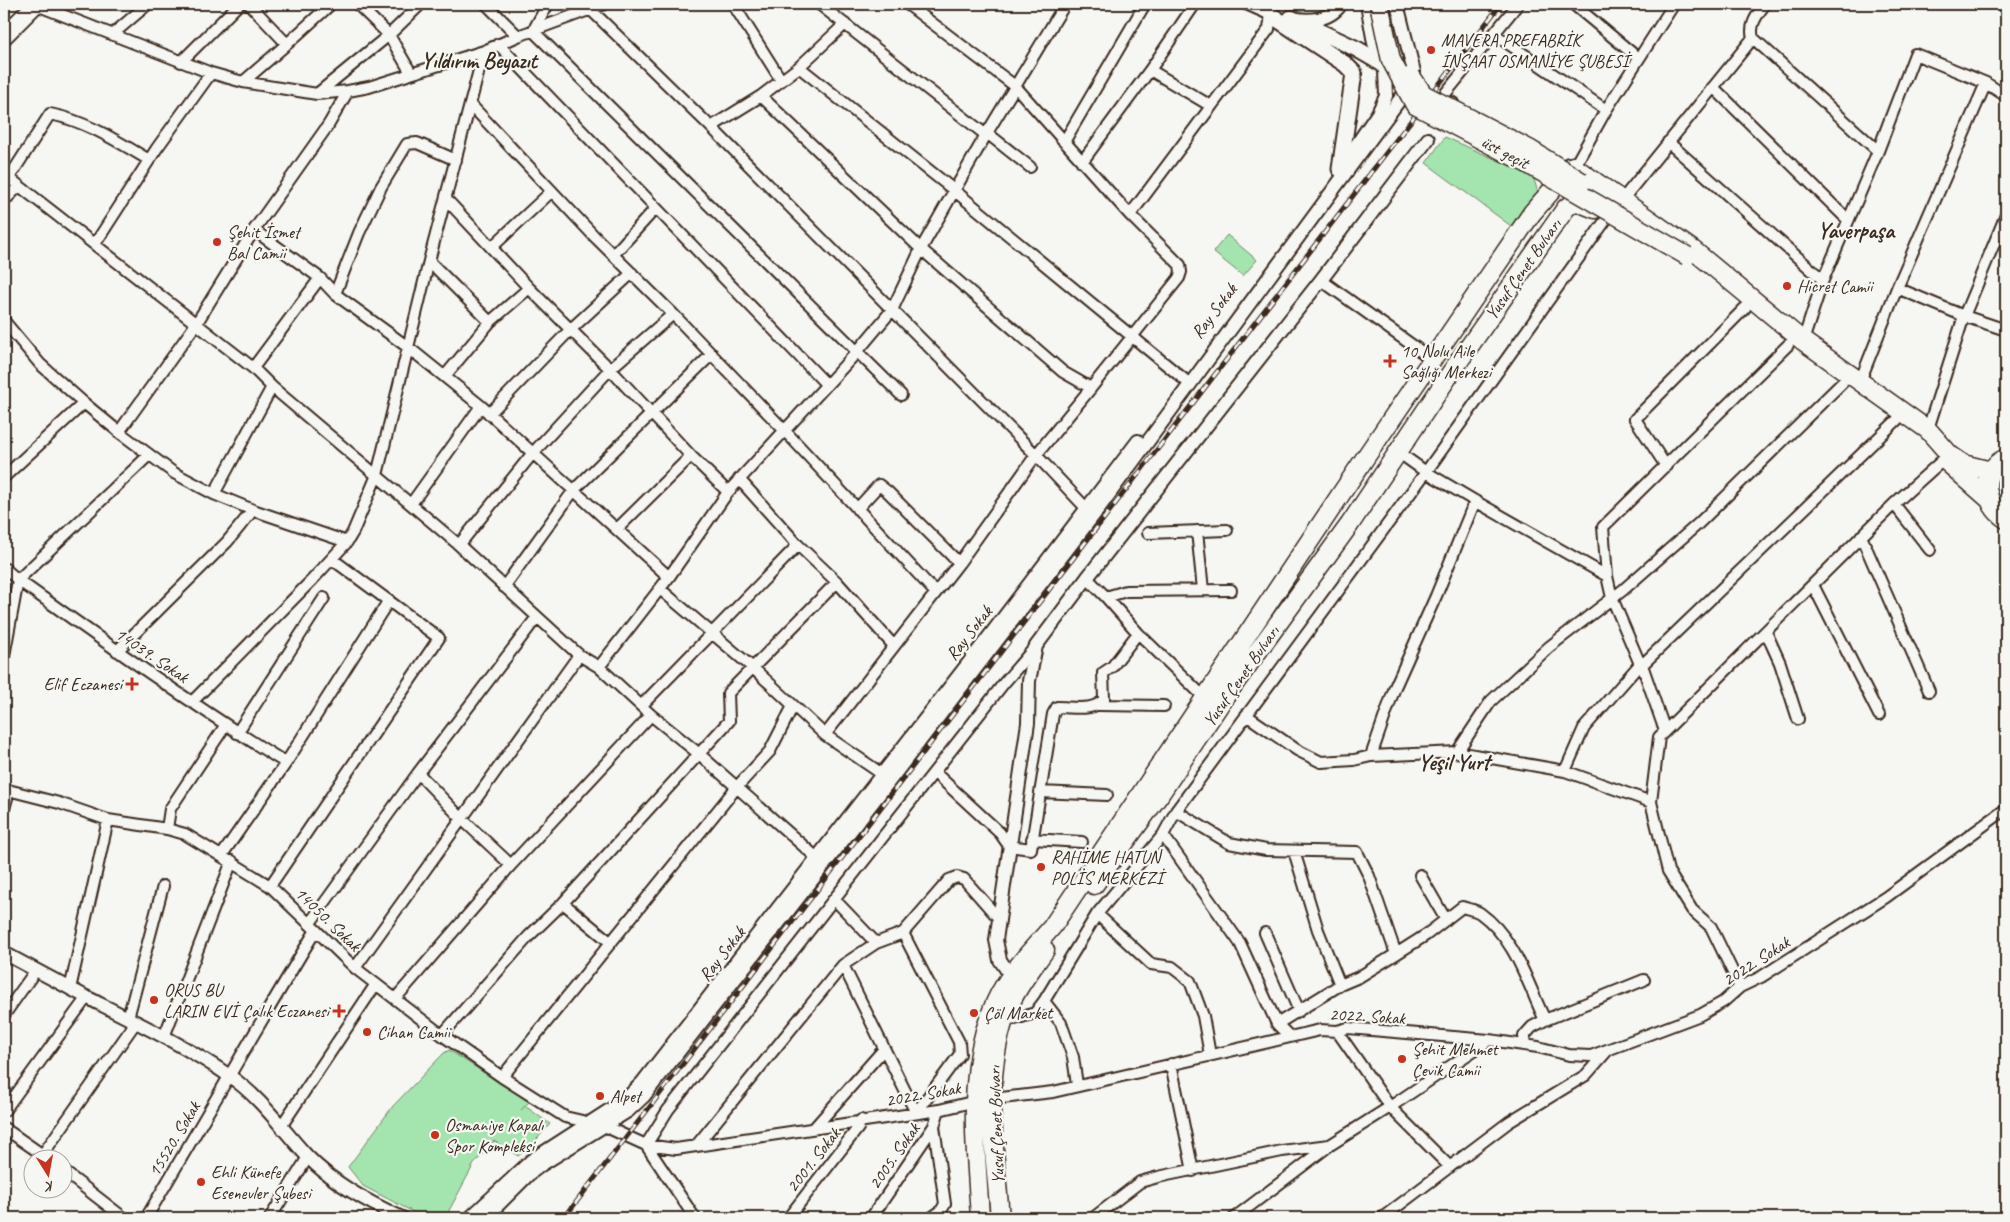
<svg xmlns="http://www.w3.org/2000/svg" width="2010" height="1222" font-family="Caveat,sans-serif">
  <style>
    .green { fill: #a4e4ae; stroke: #708766 }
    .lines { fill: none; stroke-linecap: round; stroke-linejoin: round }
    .minor-casing { stroke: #3b2a1e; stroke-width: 14 }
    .tertiary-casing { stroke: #3b2a1e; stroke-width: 16 }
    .secondary-casing { stroke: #3b2a1e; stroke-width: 19 }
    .primary-casing { stroke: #3b2a1e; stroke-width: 20 }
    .trunk-casing { stroke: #3b2a1e; stroke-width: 21 }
    .minor { stroke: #f6f6f2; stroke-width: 10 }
    .tertiary { stroke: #f6f6f2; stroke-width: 12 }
    .secondary { stroke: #f6f6f2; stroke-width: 15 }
    .primary { stroke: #f6f6f2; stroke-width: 16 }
    .trunk { stroke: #f6f6f2; stroke-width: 18 }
    .rail-casing { stroke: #3b2a1e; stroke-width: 5 }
    .rail { stroke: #f6f6f2; stroke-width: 3; stroke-dasharray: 9; stroke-linecap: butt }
    .trunk-bridge-casing { stroke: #3b2a1e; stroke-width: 21; stroke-linecap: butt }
    .trunk-bridge { stroke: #f6f6f2; stroke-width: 18 }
    .poi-dot { fill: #c8321e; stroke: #f6f6f2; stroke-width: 2 }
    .labels { text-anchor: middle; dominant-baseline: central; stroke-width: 4.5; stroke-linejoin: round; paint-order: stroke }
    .poi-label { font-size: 18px; fill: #3b2a1e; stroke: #f6f6f2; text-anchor: start }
    .street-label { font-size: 18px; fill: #3b2a1e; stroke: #f6f6f2 }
    .district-label { font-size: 22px; font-weight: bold; fill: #3b2a1e; stroke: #f6f6f2 }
  </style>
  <rect width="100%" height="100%" fill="#f6f6f2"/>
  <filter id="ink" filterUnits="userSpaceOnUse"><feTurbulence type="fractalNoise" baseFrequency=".02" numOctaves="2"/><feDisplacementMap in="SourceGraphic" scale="10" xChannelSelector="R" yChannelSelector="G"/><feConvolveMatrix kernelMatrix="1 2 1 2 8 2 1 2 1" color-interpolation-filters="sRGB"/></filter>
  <g filter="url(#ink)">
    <path class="green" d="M1445 137 1533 176 1538 193 1515 229 1426 163Z
      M1227 235 1257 260 1243 276 1213 252Z
      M449 1050 529 1102 521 1110 525 1106 550 1124 530 1147 518 1156 494 1141 474 1164 445 1218H425L363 1186 348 1167 393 1106 444 1053Z"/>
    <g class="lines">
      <g class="minor-casing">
        <path id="minor" d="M34 4 211 73 243 82 317 94 348 91 369 87 484 51 518 36 605 4
          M249 4 287 44
          M357 4 389 35 411 73
          M486 4 518 36
          M548 4 533 31 901 395
          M594 4 590 9 711 127 1036 455 1086 508
          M733 4 781 80
          M819 4 986 135
          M1573 4 1638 58
          M1765 4C1757 15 1749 25 1753 38L1878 151
          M113 34 148 4
          M1494 34 1606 110
          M498 44 826 384
          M181 62 239 4
          M799 67 955 191 1185 380
          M1150 70 1211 106
          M243 82 287 44 331 4
          M1713 87 1848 220
          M317 94 389 35 421 4
          M761 96 921 249 1063 372 1091 388 1179 278 1181 272 1180 265 1130 215 1015 86 907 4
          M1453 103 1444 99 1445 94 1518 4
          M471 105 595 237 673 314 785 431 935 592
          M711 127 761 96 799 67 845 24
          M987 133 1030 167
          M1064 142 1145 4
          M1668 142 1823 280
          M1082 162 1150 70 1195 4
          M1568 163 1573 166 1578 160 1606 110 1674 4
          M4 174 253 368 272 387 459 545 579 655 599 667 651 715 698 753 817 858
          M9 178 50 114C86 121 117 141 149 160
          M446 199 529 288 610 369 691 456 728 492
          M1622 200 1753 38
          M4 201 19 186
          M1130 215 1269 29 1271 15 1246 4
          M254 230 320 278 335 294 409 348 481 406 669 577
          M95 244 157 148 211 73
          M492 247 552 191
          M614 254 655 209
          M429 261 490 322
          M1321 280 1433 360
          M1897 288 1964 316 2006 330
          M335 294 359 233 381 187 407 144 417 143 456 160
          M4 321 40 364 84 403 119 432 174 473 214 494 253 510 347 542
          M1803 341 1823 280 1878 151 1915 54 1986 83 2006 96
          M253 368 320 278
          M445 376 490 322 529 288
          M1859 384 1897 288 1986 83
          M489 414 570 330 632 273
          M119 432 196 324 254 230 329 124 348 91
          M1927 432 1964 316 2006 215
          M1398 452 1426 472 1475 501 1607 576
          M1666 466 1635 419 1745 308
          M4 477 84 403
          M739 479 798 545 837 582 894 646
          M214 494 272 387
          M411 504 481 406
          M1894 504 1930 550
          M857 509 879 485 888 492 959 563
          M617 529 691 456
          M1197 531 1203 590
          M1148 533 1227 530
          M1861 536 1929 691
          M459 545 532 454 610 369 673 314
          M4 568 18 580C106 643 194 706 286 763
          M1087 578 1106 597 1138 633 1205 698
          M1813 585 1879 715
          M504 587 574 490 712 354
          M660 589 753 668 825 735 882 774
          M1106 597 1126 591 1231 590
          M1766 632 1780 663 1798 719
          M117 651 227 542 253 510
          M4 656 18 580 149 455
          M1640 664 1612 598 1607 576 1603 527 1788 345
          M1642 665 1665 731
          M599 667 669 577 728 492 856 353 892 310 921 249 987 133 1065 4
          M192 702 313 579 347 542 353 532 377 475 429 261 484 51
          M642 705 798 545
          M1099 705 1164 706
          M1246 715 1297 750 1321 762 1354 760 1371 756 1457 752 1565 771 1651 802
          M237 733 324 598
          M825 735 959 563 1036 455 1091 388
          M1457 752 1491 701 1549 647 1623 590 1698 524 1842 383
          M1371 756 1395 687 1436 596 1475 501
          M1565 771 1584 728 1640 664 1642 665 1897 420
          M934 772 1000 833 1009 846 1031 849 1053 714 1057 707C1073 707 1094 712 1104 699L1103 673 1112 667 1138 633
          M418 773 462 819 511 865
          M4 789 59 803 108 820 167 829 185 834 270 886 355 968 442 1035 502 1077 565 1117 604 1126 646 1145 676 1149 939 1110 976 1101 1053 1092 1320 1030 1337 1031 1348 1028 1489 1040 1538 1047 1569 1055 1591 1056 1700 1015 1723 1002 1740 987 1761 977 1886 897 2006 809
          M1040 792 1107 795
          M4 809 9 791
          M1176 811 1229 843 1266 850 1357 852 1369 876 1396 954
          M167 829 170 809 225 726
          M1163 835 1240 943 1277 1024
          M1032 839 1082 842
          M1294 851 1318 930 1340 985
          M222 855 286 763 389 600
          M1420 875 1446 920
          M270 886 439 638 332 559
          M834 899 876 943
          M563 903 610 942
          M1097 914 1151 964 1172 967 1190 981 1203 1016 1210 1055
          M310 923 418 773 537 617
          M1265 933 1299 1011
          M843 965 916 1113 960 1054 959 1042 903 933
          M355 968 579 655
          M1740 987 1711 927 1692 910 1668 871 1651 802 1659 737 1894 504 1944 459
          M70 989 108 820
          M395 999 511 865 651 715
          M1044 1001 1061 1023 1073 1057 1077 1085
          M4 1015 36 970
          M128 1018 163 886
          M1015 1019 1035 1013 1044 1001 1097 914 1163 835 1176 811 1426 472 1610 214
          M442 1035 528 937 563 903 729 721 728 693 837 582
          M164 1037 232 861
          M1290 1037 1277 1024 1340 985 1359 977 1396 954 1426 935 1462 907C1468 909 1476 910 1480 913 1516 939 1527 983 1545 1020
          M1525 1045 1524 1036 1532 1027 1545 1020 1644 980
          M1171 1064 1193 1171
          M502 1077 736 788 770 751 793 706
          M4 1111 87 997
          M282 1125 376 984
          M815 1127 884 1049
          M4 1128 50 1160
          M646 1145 668 1110 1004 683 1036 646
          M646 1145 695 1218
          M696 1146 843 965 876 943 903 933 949 880 957 877 964 879 1000 920
          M43 1154 136 1022
          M1450 1167 1390 1107 1489 1040
          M62 1170 124 1218
          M146 1218C203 1122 258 1025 316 930
          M270 1218 308 1157
          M788 1218 858 1128 861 1120
          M871 1218 934 1126 939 1110
          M931 1218 941 1211 945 1204 934 1126
          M1093 1218 1140 1182 1158 1177 1282 1151 1329 1145
          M1234 1218 1330 1145 1390 1107 1337 1031
          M1382 1218 1509 1122 1586 1075 1607 1051"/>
      </g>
      <g class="tertiary-casing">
        <path id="tertiary" d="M1297 19C1313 21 1331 19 1341 4
          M1342 166 1378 113 1386 96 1385 71 1374 43 1367 4
          M4 953C32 968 60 983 88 998 136 1022 186 1046 231 1077 262 1099 282 1129 307 1156 334 1184 368 1202 402 1218
          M1015 982 1000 960 996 940 1028 723 1029 681 1036 646 1087 578 1321 280 1428 139
          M470 1218 532 1160 625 1100 642 1083 988 638 1138 441
          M485 1218 528 1175 541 1165 628 1111 644 1096 887 784 1096 512 1406 91 1414 72 1397 4"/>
      </g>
      <g class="secondary-casing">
        <path id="secondary" d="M1271 15 1345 64 1354 73 1340 169
          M1291 18 1357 49 1400 74"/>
      </g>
      <g class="primary-casing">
        <path id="primary" d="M4 36 36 4"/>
      </g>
      <g class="trunk-casing">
        <path id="trunk" d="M2006 458C1979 470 1983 505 2006 519
          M1947 462 1989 499
          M1094 885 1160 794 1224 698 1350 524 1450 374 1566 208 1575 201 1595 209
          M980 1218C976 1145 964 1061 1000 993 1014 968 1034 948 1052 927L1365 458 1532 213 1573 166 1693 250 1803 341 1928 430 1950 455 1963 464 1991 471
          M1000 1218C995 1151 982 1080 1006 1014 1014 991 1031 970 1045 950"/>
      </g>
      <use href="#minor" class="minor"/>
      <use href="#tertiary" class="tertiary"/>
      <use href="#secondary" class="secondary"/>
      <use href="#primary" class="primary"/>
      <use href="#trunk" class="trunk"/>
      <g class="rail-casing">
        <path id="rail" d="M564 1218 1501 4"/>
      </g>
      <use href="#rail" class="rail"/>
      <g class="trunk-bridge-casing">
        <path id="trunk-bridge" d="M1379 4 1391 60 1415 105 1526 163 1687 256
          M1411 76 1423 94 1529 149 1582 182"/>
      </g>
      <use href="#trunk-bridge" class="trunk-bridge"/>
    </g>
  </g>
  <g class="poi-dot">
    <circle cx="1431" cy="50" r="5"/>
    <circle cx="217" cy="242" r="5"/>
    <circle cx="1787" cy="286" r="5"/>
    <path d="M1387.5 353.5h5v5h5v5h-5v5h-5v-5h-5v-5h5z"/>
    <path d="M129.5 676.5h5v5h5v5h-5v5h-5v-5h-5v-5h5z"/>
    <circle cx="1041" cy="867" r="5"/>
    <circle cx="154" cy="1000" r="5"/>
    <path d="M336.5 1003.5h5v5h5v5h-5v5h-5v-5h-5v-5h5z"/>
    <circle cx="974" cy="1013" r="5"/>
    <circle cx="367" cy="1032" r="5"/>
    <circle cx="1402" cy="1059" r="5"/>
    <circle cx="600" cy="1096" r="5"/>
    <circle cx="435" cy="1135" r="5"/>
    <circle cx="201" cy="1182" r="5"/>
  </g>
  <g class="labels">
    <g class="poi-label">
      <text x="1441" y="40">MAVERA PREFABRİK<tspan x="1441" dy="21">İNŞAAT OSMANİYE ŞUBESİ</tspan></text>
      <text x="227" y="232">Şehit İsmet<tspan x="227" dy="21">Bal Camii</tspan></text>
      <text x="1797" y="286">Hicret Camii</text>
      <text x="1401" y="351">10 Nolu Aile<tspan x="1401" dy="21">Sağlığı Merkezi</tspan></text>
      <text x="122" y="684" text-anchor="end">Elif Eczanesi</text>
      <text x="1051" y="857">RAHİME HATUN<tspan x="1051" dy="21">POLİS MERKEZİ</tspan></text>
      <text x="164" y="990">ORUS BU<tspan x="164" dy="21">LARIN EVİ</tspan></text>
      <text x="329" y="1011" text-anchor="end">Çalık Eczanesi</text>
      <text x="984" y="1013">Çöl Market</text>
      <text x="377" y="1032">Cihan Camii</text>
      <text x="1412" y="1049">Şehit Mehmet<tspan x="1412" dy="21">Çevik Camii</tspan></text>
      <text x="610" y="1096">Alpet</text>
      <text x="445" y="1125">Osmaniye Kapalı<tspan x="445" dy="21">Spor Kompleksi</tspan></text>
      <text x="211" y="1172">Ehli Künefe<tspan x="211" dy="21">Esenevler Şubesi</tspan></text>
    </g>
    <g class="street-label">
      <text transform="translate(1505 152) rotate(28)">üst geçit</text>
      <text transform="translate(1523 269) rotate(-55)">Yusuf Çenet Bulvarı</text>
      <text transform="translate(1214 311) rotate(-53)">Ray Sokak</text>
      <text transform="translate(969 633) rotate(-52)">Ray Sokak</text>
      <text transform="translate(152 655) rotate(34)">14039. Sokak</text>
      <text transform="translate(1241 676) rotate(-55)">Yusuf Çenet Bulvarı</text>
      <text transform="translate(328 919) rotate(44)">14050. Sokak</text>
      <text transform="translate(722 954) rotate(-52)">Ray Sokak</text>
      <text transform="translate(1756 961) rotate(-33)">2022. Sokak</text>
      <text transform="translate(1367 1016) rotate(3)">2022. Sokak</text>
      <text transform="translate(923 1094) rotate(-10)">2022. Sokak</text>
      <text transform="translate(996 1125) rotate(-92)">Yusuf Çenet Bulvarı</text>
      <text transform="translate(174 1139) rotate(-59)">15520. Sokak</text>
      <text transform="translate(894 1156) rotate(-55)">2005. Sokak</text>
      <text transform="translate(813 1160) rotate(-52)">2001. Sokak</text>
    </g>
    <g class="district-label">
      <text x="479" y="61">Yıldırım Beyazıt</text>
      <text x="1856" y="231">Yaverpaşa</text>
      <text x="1454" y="763">Yeşil Yurt</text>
    </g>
  </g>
  <rect width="2010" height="1222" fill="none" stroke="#f6f6f2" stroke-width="20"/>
  <rect x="10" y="10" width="1990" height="1202" fill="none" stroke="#3b2a1e" stroke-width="2" filter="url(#ink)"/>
  <g transform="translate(48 1174) rotate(169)"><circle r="24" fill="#f6f6f2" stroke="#aba49d"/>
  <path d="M0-4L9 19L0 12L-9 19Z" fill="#c8321e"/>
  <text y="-8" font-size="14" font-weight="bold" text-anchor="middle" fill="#3b2a1e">K</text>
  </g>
</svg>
